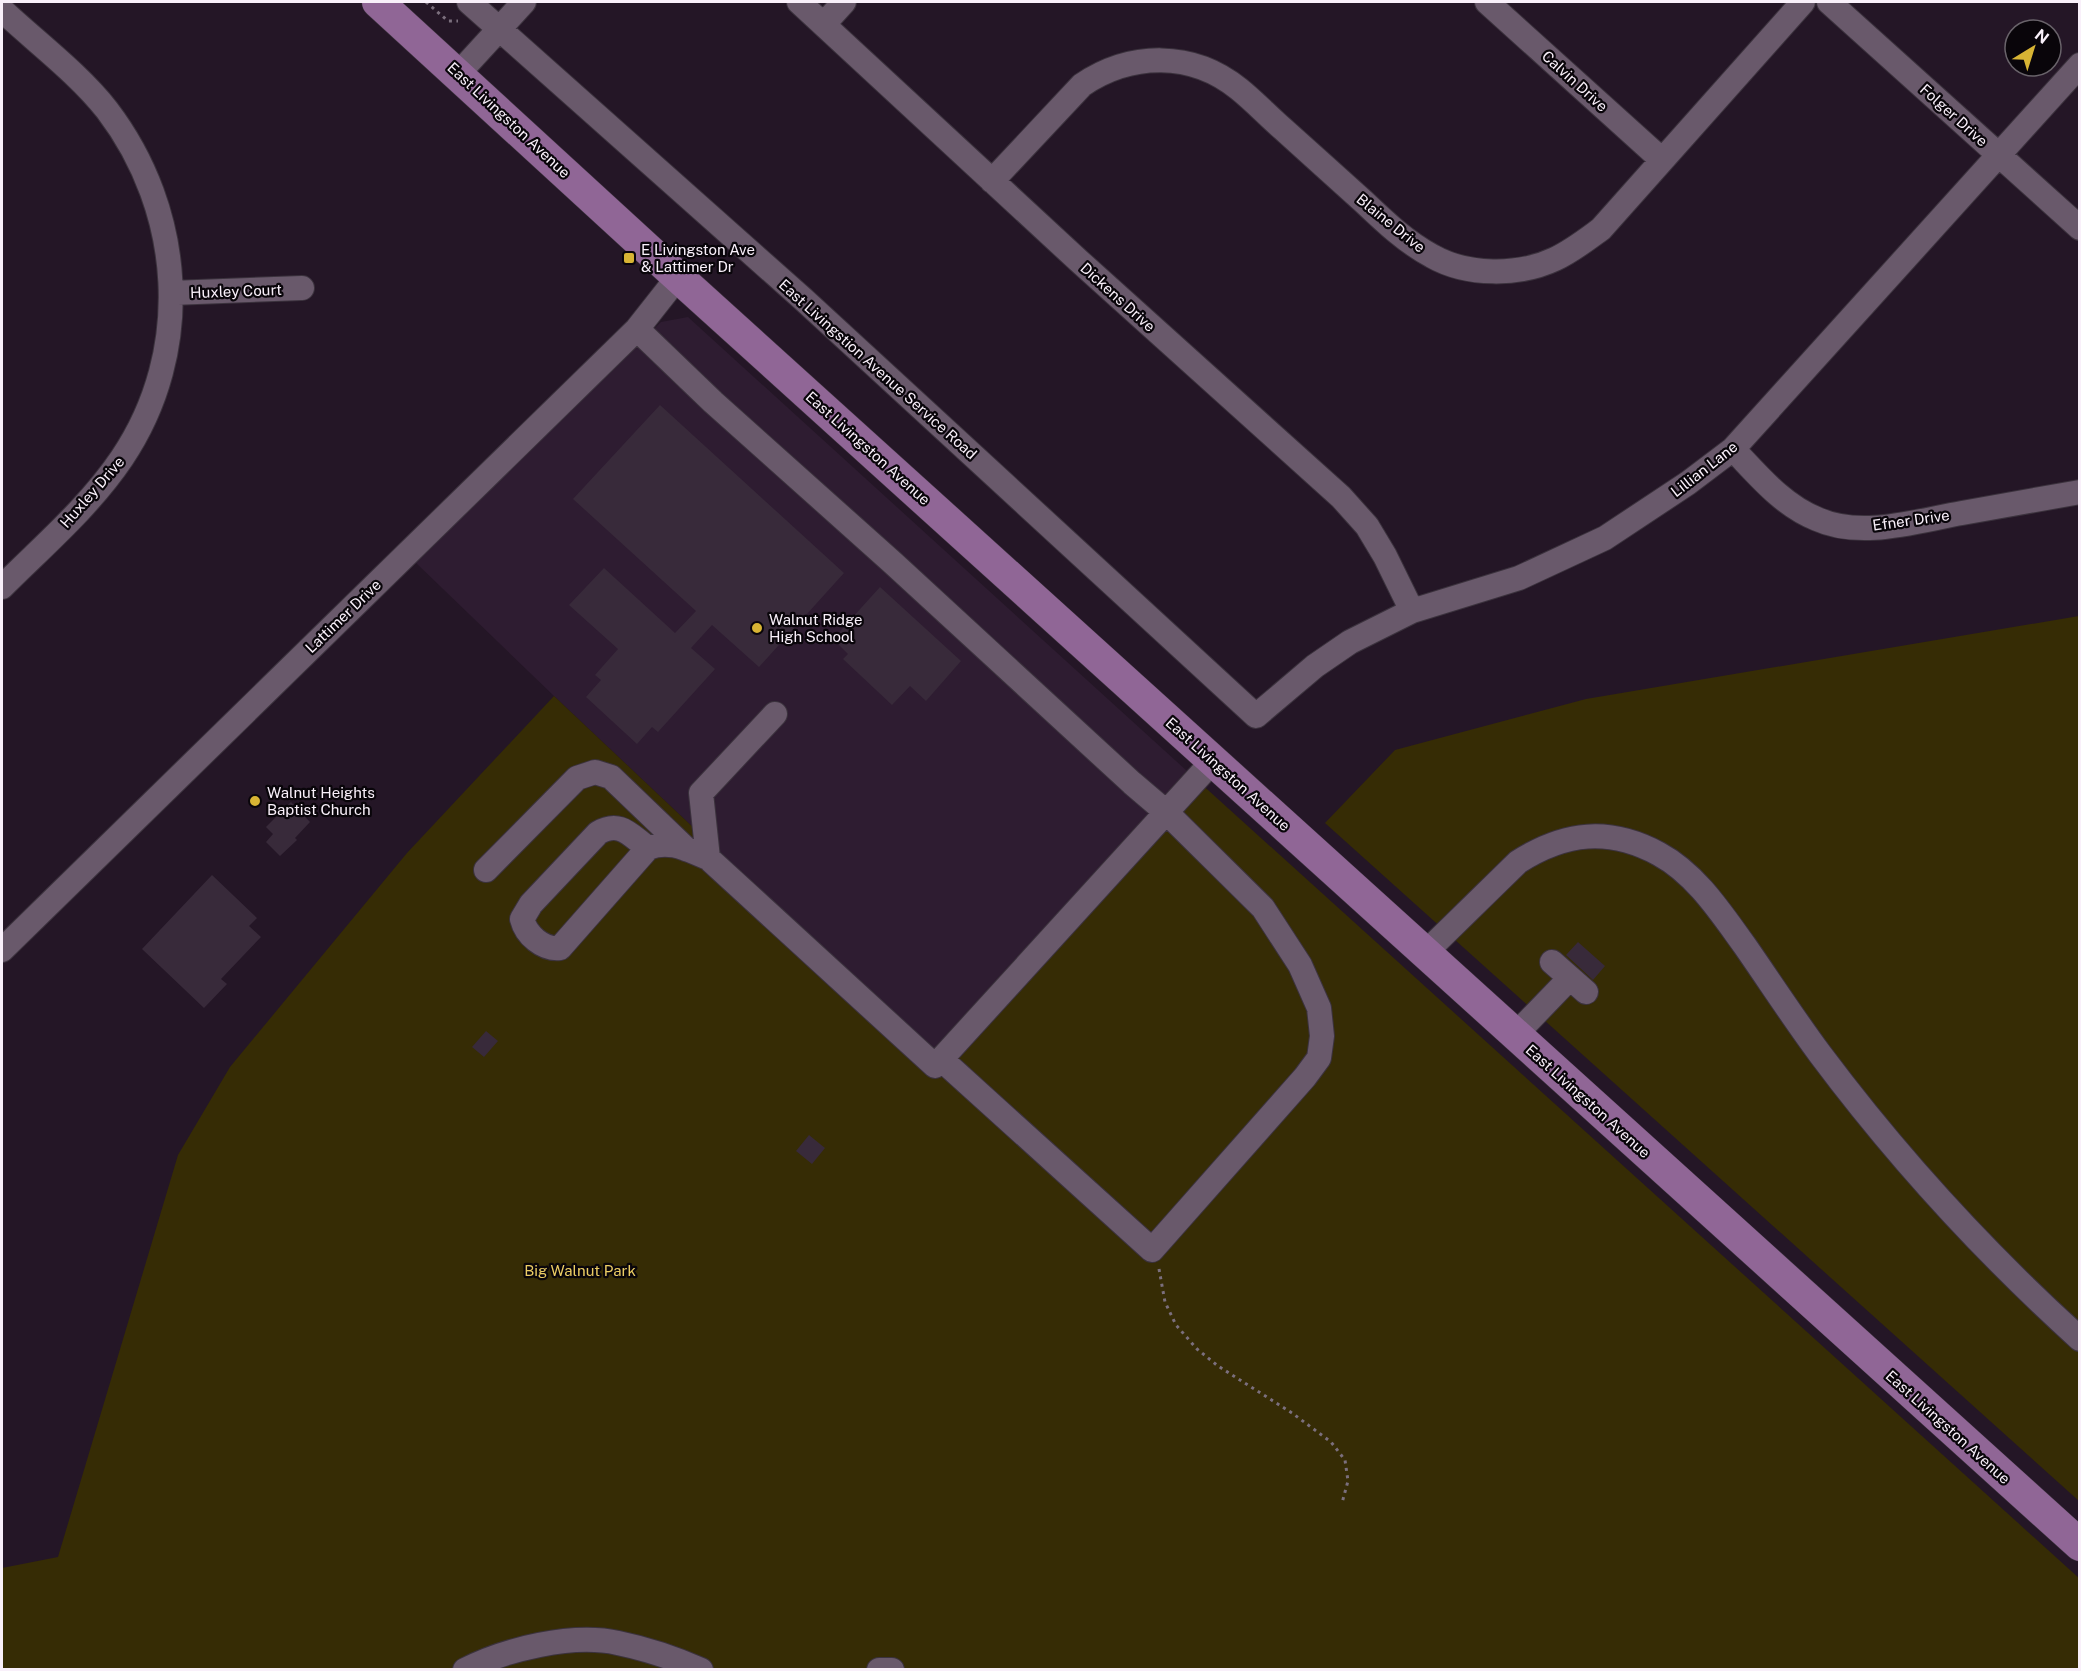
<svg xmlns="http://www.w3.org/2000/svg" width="2081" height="1671" font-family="'Public Sans',sans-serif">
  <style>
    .built { fill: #2e1c31 }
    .green { fill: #362c05 }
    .building { fill: #382a3a }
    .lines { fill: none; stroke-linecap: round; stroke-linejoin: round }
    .minor-casing { stroke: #3b323d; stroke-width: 26 }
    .major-casing { stroke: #3b323d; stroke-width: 33 }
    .path { stroke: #7b6f7d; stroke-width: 3; stroke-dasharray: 3 4.5; stroke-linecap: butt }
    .minor { stroke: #69596b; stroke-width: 24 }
    .major { stroke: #906696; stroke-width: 32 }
    .poi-dot { fill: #d8b434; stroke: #09050a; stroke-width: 2 }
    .labels { text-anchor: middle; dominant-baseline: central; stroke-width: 4.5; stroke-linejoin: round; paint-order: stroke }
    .street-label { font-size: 15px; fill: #f9f0fa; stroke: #09050a }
    .poi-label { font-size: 15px; fill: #f9f0fa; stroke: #09050a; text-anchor: start }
    .park-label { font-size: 15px; fill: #eccd64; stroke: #09050a }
  </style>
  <rect width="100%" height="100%" fill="#241626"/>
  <path class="built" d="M688 317 1187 771 931 1052 554 696 414 561 661 322Z"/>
  <path class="green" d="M2079 616V1501L1325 823 1395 750 1586 699Z
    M554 696 931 1052 1187 771 2080 1579 2079 1670H2V1568L58 1557 178 1155 230 1067 407 853Z"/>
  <path class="building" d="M660 405 844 573 759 667 712 625 691 648 715 669 658 732 652 727 637 744 586 697 601 680 595 675 618 649 569 605 604 568 675 633 696 611 573 499Z
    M880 587 961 661 926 701 910 686 892 705 843 659 848 654 833 639Z
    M291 802 310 822 295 838 297 840 280 856 266 842 273 834 266 827Z
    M212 875 257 918 249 926 261 937 221 979 227 984 204 1008 142 949Z
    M1578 942 1605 966 1593 980 1566 955Z
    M486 1031 498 1041 484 1057 472 1047Z
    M809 1135 825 1148 812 1164 796 1151Z"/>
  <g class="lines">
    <g class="minor-casing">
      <path id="minor" d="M469 2 803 299 1256 716 1315 666 1350 642 1412 611 1519 578 1605 538 1688 483 1733 449 2080 65
        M799 2 1079 261 1341 497 1367 526 1385 556 1412 611
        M1487 2 1662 160
        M1829 2 2080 228
        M2 10C35 41 79 74 107 110 184 211 194 351 122 458 89 507 43 546 2 587
        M824 24 844 2
        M458 74 524 2
        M992 181 1082 85C1131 52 1192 51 1239 89 1254 101 1268 116 1283 129 1310 153 1337 178 1364 202 1385 222 1406 242 1432 256 1467 276 1519 276 1555 259 1572 251 1586 240 1601 229L1803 2
        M171 293 302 288
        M637 329 713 402 893 563 1132 783 1166 812 1263 908 1300 965 1319 1008 1322 1036 1319 1058 1305 1077 1152 1250 941 1059
        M1733 449C1758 475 1782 505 1817 519 1861 539 1916 521 1962 513 2001 506 2040 499 2080 492
        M775 714 701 793 708 858 935 1066 1213 761
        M648 848C630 835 620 820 598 833L531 904 522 919C526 935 543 950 560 948L648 848C670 839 688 850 708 858
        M486 870 577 778 595 772 611 777 686 849
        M2 950 637 329 678 277
        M1425 953 1518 862C1565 832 1609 827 1659 854 1696 874 1721 913 1745 946 1770 982 1794 1019 1820 1054 1897 1157 1985 1253 2080 1339
        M1552 962 1586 992
        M1515 1035 1570 978
        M465 1670C506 1649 572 1633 618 1643 647 1649 674 1658 701 1670
        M879 1670H892"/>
    </g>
    <g class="major-casing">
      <path id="major" d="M378 2 678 277 2080 1545"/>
    </g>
    <path class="path" d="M426 2 448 21H458
      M1159 1269 1165 1302 1176 1325 1197 1349 1218 1366 1292 1413 1331 1442 1345 1460 1348 1481 1342 1503"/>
    <use href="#minor" class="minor"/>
    <use href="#major" class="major"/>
  </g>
  <g class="poi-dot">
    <rect x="623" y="252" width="12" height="12" rx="3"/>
    <circle cx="757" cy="628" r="6"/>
    <circle cx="255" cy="801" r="6"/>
  </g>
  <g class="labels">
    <g class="street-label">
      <text transform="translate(1575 81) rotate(42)">Calvin Drive</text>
      <text transform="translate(1954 115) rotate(42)">Folger Drive</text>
      <text transform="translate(509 120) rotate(43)">East Livingston Avenue</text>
      <text transform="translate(1391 223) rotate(39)">Blaine Drive</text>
      <text transform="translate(236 291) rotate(-2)">Huxley Court</text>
      <text transform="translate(1118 297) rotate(42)">Dickens Drive</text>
      <text transform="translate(878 369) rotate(42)">East Livingstion Avenue Service Road</text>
      <text transform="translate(868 448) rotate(42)">East Livingston Avenue</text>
      <text transform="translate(1704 469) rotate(-38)">Lillian Lane</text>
      <text transform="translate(92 492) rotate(-49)">Huxley Drive</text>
      <text transform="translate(1911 520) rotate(-8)">Efner Drive</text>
      <text transform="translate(343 616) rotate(-44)">Lattimer Drive</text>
      <text transform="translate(1228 774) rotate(42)">East Livingston Avenue</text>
      <text transform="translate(1588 1101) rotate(42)">East Livingston Avenue</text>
      <text transform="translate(1948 1427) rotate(42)">East Livingston Avenue</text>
    </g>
    <g class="poi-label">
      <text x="641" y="249">E Livingston Ave<tspan x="641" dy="17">&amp; Lattimer Dr</tspan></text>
      <text x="769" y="619">Walnut Ridge<tspan x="769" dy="17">High School</tspan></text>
      <text x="267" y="792">Walnut Heights<tspan x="267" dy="17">Baptist Church</tspan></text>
    </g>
    <g class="park-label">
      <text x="580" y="1270">Big Walnut Park</text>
    </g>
  </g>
  <rect width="2081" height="1671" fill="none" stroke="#f9f0fa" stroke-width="6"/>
  <g transform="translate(2033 48) rotate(38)"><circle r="28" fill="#09050a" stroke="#69636a" stroke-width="1.5"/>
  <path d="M0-4.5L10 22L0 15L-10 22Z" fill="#d8b434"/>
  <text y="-9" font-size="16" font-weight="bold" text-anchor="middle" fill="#f9f0fa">N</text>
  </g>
</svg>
